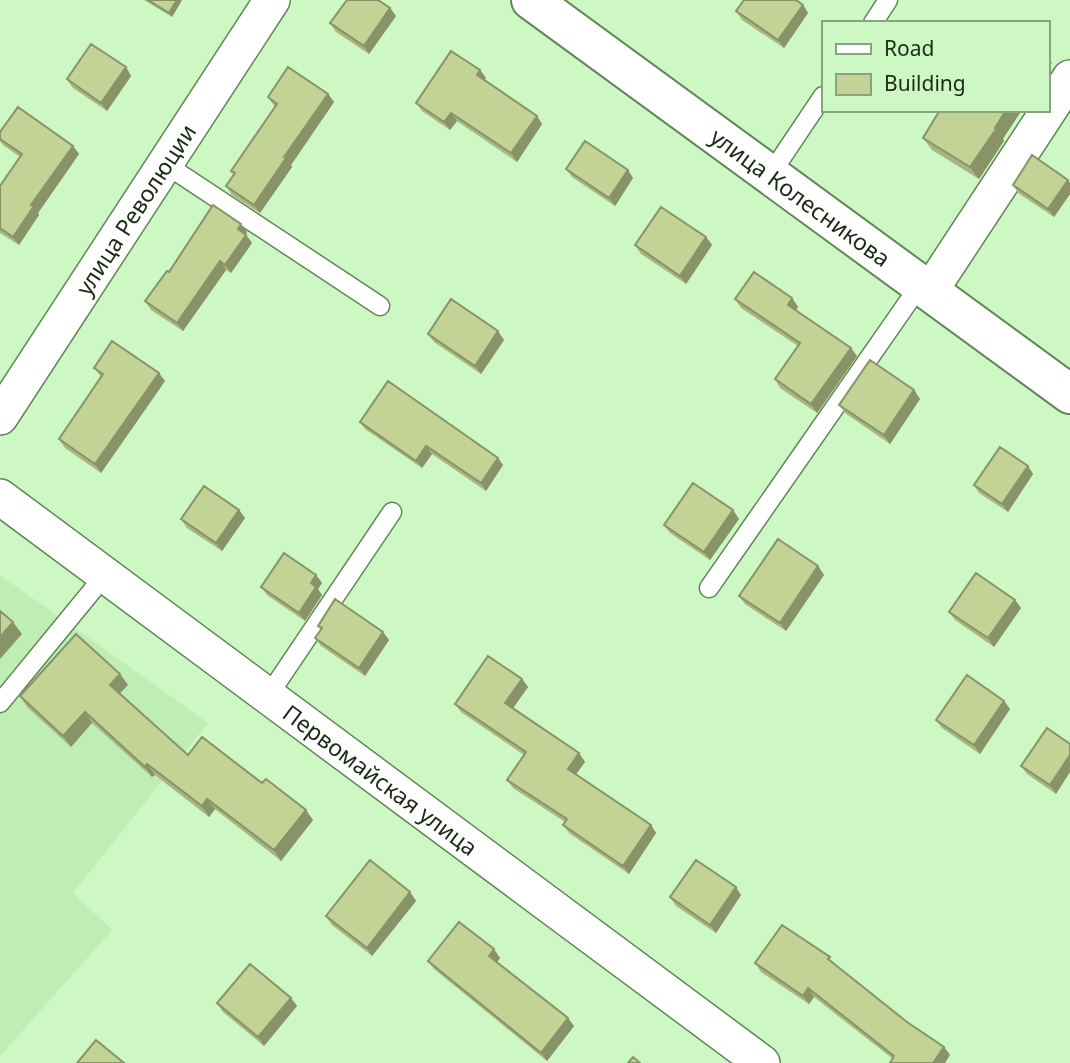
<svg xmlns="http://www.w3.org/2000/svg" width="1070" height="1063" font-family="'Noto Sans',sans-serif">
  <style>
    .built { fill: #bfeeb4 }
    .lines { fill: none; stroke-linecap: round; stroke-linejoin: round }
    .service-casing { stroke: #608657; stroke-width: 21 }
    .minor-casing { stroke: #608657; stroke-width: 38 }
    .tertiary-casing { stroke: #608657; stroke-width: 42 }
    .service { stroke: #fff; stroke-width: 18 }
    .minor { stroke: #fff; stroke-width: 35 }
    .tertiary { stroke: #fff; stroke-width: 38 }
    .wall { fill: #a8b580 }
    .shaded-wall { fill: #889368 }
    .building { fill: #c3d295; stroke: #889368; stroke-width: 2 }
    .labels { text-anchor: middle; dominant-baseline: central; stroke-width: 5; stroke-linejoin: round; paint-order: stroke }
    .street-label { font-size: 23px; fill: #1c2b18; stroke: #cdf7c3 }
  </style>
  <rect width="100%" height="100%" fill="#cdf7c3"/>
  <path class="built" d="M0 575 208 723 73 893 112 930 0 1056Z"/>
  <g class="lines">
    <g class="service-casing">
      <path id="service" d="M873 23 888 0
        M165 164 380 306
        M770 175 823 96
        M709 588 920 285
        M268 696 392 512
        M0 703 105 575"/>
    </g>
    <g class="minor-casing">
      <g id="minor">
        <path d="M930 291 1070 78"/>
        <path id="s1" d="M0 417 272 0"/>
        <path id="s2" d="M0 497 762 1063"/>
      </g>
    </g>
    <g class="tertiary-casing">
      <g id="tertiary">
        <path id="s3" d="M531 0 1070 394"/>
      </g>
    </g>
    <use href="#service" class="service"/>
    <use href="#minor" class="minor"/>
    <use href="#tertiary" class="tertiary"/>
  </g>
  <path class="wall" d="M144 0H182L172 17Z
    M803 5 808 13 784 48 742 20 736 11Z
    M390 8 396 16 369 54 336 32 330 23Z
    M126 67 131 76 107 111 73 88 67 79Z
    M480 70 486 78 485 80 537 116 542 124 517 162 457 121 450 130 422 111 416 103Z
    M328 94 334 102 291 165 292 167 260 213 232 195 226 186 234 175 231 171 275 107 268 97Z
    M0 132 73 146 79 154 38 213 39 215 19 245 0 233V186L20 157 3 145 0 141Z
    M923 138 1003 139 1004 141 979 179 932 150Z
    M566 169 633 178 615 206 572 177Z
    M1070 183V194L1054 217 1018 193 1013 185Z
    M241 224 247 232 246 234 252 243 231 273 226 270 183 331 151 310 145 301 169 272Z
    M706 237 712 245 686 284 641 254 635 245Z
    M792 298 798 307 796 310 857 356 817 413 780 388 775 379 798 346 741 308 735 299Z
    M428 334 504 340 481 374 434 342Z
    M94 368 165 381 101 473 65 448 59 439 101 377Z
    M914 390 920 399 890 444 845 413 839 405Z
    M360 422 503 465 486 491 432 454 422 468 365 429Z
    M1028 466 1033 474 1008 512 979 493 974 485Z
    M239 510 245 518 222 551 187 528 181 519Z
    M739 519 710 560 670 533 664 525Z
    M818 566 824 575 786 631 745 604 739 596Z
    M316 575 322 583 318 589 322 595 305 621 267 595 261 587Z
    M1015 600 1021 608 994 647 955 620 949 612Z
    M318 626 389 640 365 676 321 646 315 638 321 630Z
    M120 674 128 685 120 693 188 755 262 783 313 820 281 861 215 809 209 817 155 775 152 777 92 723 71 747 27 707 20 696Z
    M522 679 528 687 513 708 579 753 585 762 576 774 651 825 656 833 629 874 569 833 563 825 565 822 513 788 507 780 524 755 461 712 455 704Z
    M1004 701 1010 709 980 754 942 728 936 720Z
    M1070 744 1056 794 1027 774 1021 766Z
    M410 892 416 901 372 956 332 925 326 916Z
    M741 895 716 933 676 906 670 897Z
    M500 958 496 962 574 1026 547 1061 434 969 428 961Z
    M755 963 835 965 907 1022 944 1047 950 1055 893 1059 814 997 809 1004 761 972Z
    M291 998 297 1006 264 1046 223 1012 217 1003Z"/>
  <path class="shaded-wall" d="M177 0H182L172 17 169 13Z
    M803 5 808 13 784 48 778 40Z
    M390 8 396 16 369 54 364 46Z
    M1047 57 1052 63 1047 70Z
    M126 67 131 76 107 111 101 103Z
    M480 70 486 78 482 83 477 75Z
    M328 94 334 102 291 165 292 167 260 213 254 205 284 157Z
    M1006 110H1022L1003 139 1004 141 979 179 970 167Z
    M451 113 457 121 450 130 444 122Z
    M537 116 542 124 517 162 511 153Z
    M73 146 79 154 38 213 39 215 19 245 13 237 31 205Z
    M628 170 633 178 615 206 609 198Z
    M1068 180 1070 183V194L1054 217 1048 209Z
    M241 224 247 232 244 237 238 229Z
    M246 235 252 243 231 273 225 265Z
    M706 237 712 245 686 284 680 276Z
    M220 261 226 270 183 331 177 323Z
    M792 298 798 307 794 313 788 305Z
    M498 331 504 340 481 374 475 366Z
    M851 348 857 356 817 413 811 404Z
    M159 373 165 381 101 473 95 464Z
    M914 390 920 399 890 444 884 435Z
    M426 446 432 454 422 468 416 461Z
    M498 458 503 465 486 491 481 483Z
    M1028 466 1033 474 1008 512 1002 504Z
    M239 510 245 518 222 551 216 543Z
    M733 510 739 519 710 560 704 552Z
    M818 566 824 575 786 631 780 623Z
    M316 575 322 583 318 589 322 595 305 621 299 613 311 583Z
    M1015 600 1021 608 994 647 988 638Z
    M13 622 22 634 0 659V637Z
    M383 632 389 640 365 676 359 668Z
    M120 674 128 685 118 695 110 685Z
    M522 679 528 687 511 711 505 703Z
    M1004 701 1010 709 980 754 974 745Z
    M85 712 92 723 71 747 63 736Z
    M579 753 585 762 574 777 568 769Z
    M1070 755V772L1056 794 1050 785Z
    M147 764 155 775 152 777 145 767Z
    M207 799 215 809 209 817 202 806Z
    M306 810 313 820 281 861 274 850Z
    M651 825 656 833 629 874 623 866Z
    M736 887 741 895 716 933 710 925Z
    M410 892 416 901 372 956 367 948Z
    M494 949 500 958 495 965 489 956Z
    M808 988 814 997 809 1004 803 996Z
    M291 998 297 1006 264 1046 258 1037Z
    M568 1018 574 1026 547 1061 541 1053Z
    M944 1047 950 1055 945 1063H933Z"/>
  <path class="building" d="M148 0H177L169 13Z
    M347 0H378L390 8 364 46 330 23Z
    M744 0H796L803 5 778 40 736 11Z
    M91 44 126 67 101 103 67 79Z
    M451 51 480 70 477 75 537 116 511 153 451 113 444 122 416 103Z
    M288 67 328 94 284 157 286 158 254 205 226 186 235 173 231 171 277 104 268 97Z
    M18 107 73 146 31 205 34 206 13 237 0 228V186L22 154 0 139V132Z
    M940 110H1006L995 128 996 129 970 167 923 138Z
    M585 141 628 170 609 198 566 169Z
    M1032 155 1068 180 1048 209 1013 185Z
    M213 205 241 224 238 229 246 235 225 265 220 261 177 323 145 301 167 271 169 272Z
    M661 207 706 237 680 276 635 245Z
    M754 272 792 298 788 305 851 348 811 404 775 379 800 343 735 299Z
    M451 299 498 331 475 366 428 334Z
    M112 341 159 373 95 464 59 439 103 374 94 368Z
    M870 360 914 390 884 435 839 405Z
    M388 381 498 458 481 483 426 446 416 461 360 422Z
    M1000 447 1028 466 1002 504 974 485Z
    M693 483 733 510 704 552 664 525Z
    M204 486 239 510 216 543 181 519Z
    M778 539 818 566 780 623 739 596Z
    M284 553 316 575 311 583 316 587 299 613 261 587Z
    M976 573 1015 600 988 638 949 612Z
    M335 599 383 632 359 668 315 638 322 628 318 626Z
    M0 611 13 622 0 637Z
    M76 634 120 674 110 685 188 755 202 737 262 783 266 779 306 810 274 850 207 799 202 806 147 764 145 767 85 712 63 736 20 696Z
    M488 656 522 679 505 703 579 753 568 769 651 825 623 866 563 825 567 819 507 780 526 752 455 704Z
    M967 675 1004 701 974 745 936 720Z
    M1047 728 1070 744V755L1050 785 1021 766Z
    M370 860 410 892 367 948 326 916Z
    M696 860 736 887 710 925 670 897Z
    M459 922 494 949 489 956 568 1018 541 1053 428 961Z
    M782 925 830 957 828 959 907 1022 944 1047 933 1063H890L894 1056 808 988 803 996 755 963Z
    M250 964 291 998 258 1037 217 1003Z
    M96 1040 124 1063H77Z
    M633 1057 640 1063H628Z"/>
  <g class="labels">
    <g class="street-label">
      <text stroke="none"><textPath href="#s3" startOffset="334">улица Колесникова</textPath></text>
      <text stroke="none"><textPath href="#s1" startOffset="248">улица Революции</textPath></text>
      <text stroke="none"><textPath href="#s2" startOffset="474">Первомайская улица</textPath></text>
    </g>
  </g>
  <rect x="822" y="21" width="228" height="91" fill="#cdf7c3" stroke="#86a57f" stroke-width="2"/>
  <rect x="836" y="44" width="35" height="10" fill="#ffffff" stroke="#86a57f" stroke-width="2"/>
  <text x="884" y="56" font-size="21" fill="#1c2b18">Road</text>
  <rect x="836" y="74" width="35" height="21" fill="#c3d295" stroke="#86a57f" stroke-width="2"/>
  <text x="884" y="91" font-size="21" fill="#1c2b18">Building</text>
</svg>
